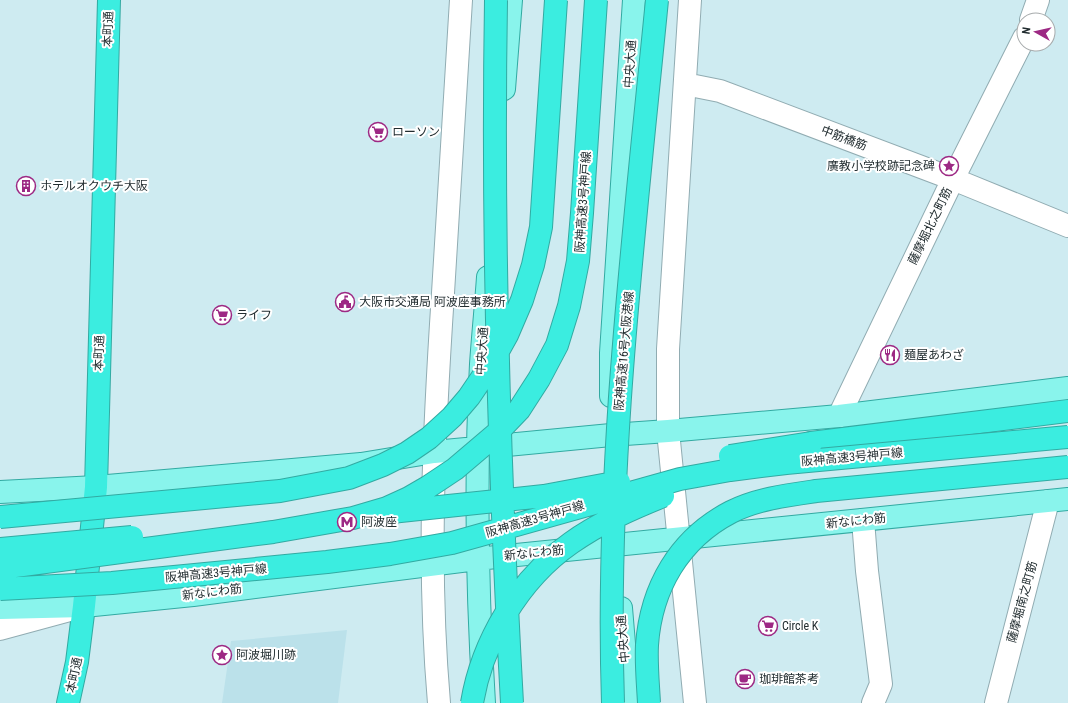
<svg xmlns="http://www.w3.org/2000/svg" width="1068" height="703" font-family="'Roboto Condensed','Noto Sans JP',sans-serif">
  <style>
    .built { fill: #bbe1ea }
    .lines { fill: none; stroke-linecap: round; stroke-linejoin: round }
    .minor-casing { stroke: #91acb2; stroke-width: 24 }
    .major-casing { stroke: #32aaa2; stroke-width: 24 }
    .highway-casing { stroke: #32aaa2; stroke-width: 24 }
    .minor { stroke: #fff; stroke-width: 22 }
    .major { stroke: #89f4ec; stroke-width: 22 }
    .highway { stroke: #3bede0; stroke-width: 22 }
    .highway-bridge-casing { stroke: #32aaa2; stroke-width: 24; stroke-linecap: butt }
    .highway-bridge { stroke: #3bede0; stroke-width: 22 }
    .labels { text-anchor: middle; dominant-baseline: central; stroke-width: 4; stroke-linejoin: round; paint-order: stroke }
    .street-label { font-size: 12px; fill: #222d30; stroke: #fff }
    .poi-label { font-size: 12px; fill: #222d30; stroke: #fff; text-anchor: start }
  </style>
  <rect width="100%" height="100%" fill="#ceebf1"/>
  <path class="built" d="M347 630 338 703H222L231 641Z"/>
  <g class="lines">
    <g class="minor-casing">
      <path id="minor" d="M690 0 668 349V431L695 703
        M1031 20 1038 0
        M685 84 720 91 953 179 1068 226
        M839 416 953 179 1024 38
        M863 520 867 571 881 684 873 703
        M0 629 70 610
        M439 703C427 566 434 430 443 293 449 195 455 98 461 0
        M996 703 1048 501"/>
    </g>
    <g class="major-casing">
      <path id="major" d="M504 89 511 0
        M611 396V353L634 0
        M0 492 96 487 361 464 434 452 611 435 668 431 839 416 1068 388
        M0 608 84 606 193 595 477 559 1068 499
        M621 608 629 703
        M484 703C477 590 475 477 481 364 483 335 486 306 488 277"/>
    </g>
    <g class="highway-casing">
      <path id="highway" d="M811 443 1068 411
        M68 703 77 662 84 606 96 487 109 0"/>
    </g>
    <use href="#minor" class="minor"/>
    <use href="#major" class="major"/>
    <use href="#highway" class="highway"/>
    <g class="highway-bridge-casing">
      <path id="highway-bridge" d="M496 0C492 235 499 469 512 703
        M730 456 811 443
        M391 512 544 496 619 482
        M0 517 280 491 349 478 383 465 407 453 429 438 452 417 469 397 488 369 507 335 522 300 533 265 541 227 556 0
        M0 549 132 537
        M0 568 273 532 353 518 387 508 409 498 428 487 455 469 495 435 519 410 539 379 557 345 569 306 578 261 582 213 596 0
        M0 589 112 583 327 562 390 554 452 543 680 479 730 470 786 463 1068 437
        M472 703C482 642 519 579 571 543 599 523 631 509 663 496
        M613 703C605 468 634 234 657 0
        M649 703C648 684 646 664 647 645 651 588 679 539 731 512 757 499 788 495 816 491L1068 467"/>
    </g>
    <use href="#highway-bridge" class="highway-bridge"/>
  </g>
  <defs>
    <g id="supermarket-ring" transform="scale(1)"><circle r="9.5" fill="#fff" stroke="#9d2984" stroke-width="1.5"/><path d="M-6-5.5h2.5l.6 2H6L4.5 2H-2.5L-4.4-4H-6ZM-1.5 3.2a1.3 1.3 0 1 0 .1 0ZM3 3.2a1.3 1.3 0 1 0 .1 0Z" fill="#9d2984"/></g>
    <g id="sight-ring" transform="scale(1)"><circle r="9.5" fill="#fff" stroke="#9d2984" stroke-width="1.5"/><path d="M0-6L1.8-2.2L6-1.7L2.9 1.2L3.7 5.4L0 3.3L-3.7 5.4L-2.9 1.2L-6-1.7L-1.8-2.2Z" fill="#9d2984"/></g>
    <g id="building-ring" transform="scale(1)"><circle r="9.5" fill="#fff" stroke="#9d2984" stroke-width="1.5"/><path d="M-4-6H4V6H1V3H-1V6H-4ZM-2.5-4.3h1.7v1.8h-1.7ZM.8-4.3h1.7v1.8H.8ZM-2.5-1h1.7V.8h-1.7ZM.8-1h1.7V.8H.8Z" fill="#9d2984"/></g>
    <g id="civic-ring" transform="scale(1)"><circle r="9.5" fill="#fff" stroke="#9d2984" stroke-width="1.5"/><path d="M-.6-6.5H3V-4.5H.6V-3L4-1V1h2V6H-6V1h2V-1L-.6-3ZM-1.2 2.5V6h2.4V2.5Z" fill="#9d2984"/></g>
    <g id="restaurant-ring" transform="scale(1)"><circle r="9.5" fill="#fff" stroke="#9d2984" stroke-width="1.5"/><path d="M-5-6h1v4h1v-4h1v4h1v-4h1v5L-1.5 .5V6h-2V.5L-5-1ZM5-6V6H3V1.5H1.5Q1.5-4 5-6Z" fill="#9d2984"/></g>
    <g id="metro-ring" transform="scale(1)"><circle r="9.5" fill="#fff" stroke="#9d2984" stroke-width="1.5"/><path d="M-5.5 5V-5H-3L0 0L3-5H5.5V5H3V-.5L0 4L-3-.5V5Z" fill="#9d2984"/></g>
    <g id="cafe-ring" transform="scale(1)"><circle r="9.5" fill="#fff" stroke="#9d2984" stroke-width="1.5"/><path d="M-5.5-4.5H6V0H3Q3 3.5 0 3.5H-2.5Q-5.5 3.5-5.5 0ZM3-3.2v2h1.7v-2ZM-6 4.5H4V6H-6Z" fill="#9d2984"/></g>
  </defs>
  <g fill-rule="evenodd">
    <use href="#supermarket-ring" x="378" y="132"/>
    <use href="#sight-ring" x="949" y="166"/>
    <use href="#building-ring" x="26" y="186"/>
    <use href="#civic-ring" x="345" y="302"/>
    <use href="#supermarket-ring" x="222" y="315"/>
    <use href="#restaurant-ring" x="890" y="355"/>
    <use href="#metro-ring" x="347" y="522"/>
    <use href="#supermarket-ring" x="768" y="626"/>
    <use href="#sight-ring" x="222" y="655"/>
    <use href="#cafe-ring" x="745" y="679"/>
  </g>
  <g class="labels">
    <g class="street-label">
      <text transform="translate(108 29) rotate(-88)">本町通</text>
      <text transform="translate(630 64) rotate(-86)">中央大通</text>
      <text transform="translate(844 138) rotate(21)">中筋橋筋</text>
      <text transform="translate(583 202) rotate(-86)">阪神高速3号神戸線</text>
      <text transform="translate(930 226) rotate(-64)">薩摩堀北之町筋</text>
      <text transform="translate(482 351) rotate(-86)">中央大通</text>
      <text transform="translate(624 351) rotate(-85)">阪神高速16号大阪港線</text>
      <text transform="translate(99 353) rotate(-88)">本町通</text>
      <text transform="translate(852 457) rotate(-5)">阪神高速3号神戸線</text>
      <text transform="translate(535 519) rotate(-16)">阪神高速3号神戸線</text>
      <text transform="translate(856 521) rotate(-6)">新なにわ筋</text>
      <text transform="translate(534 553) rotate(-6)">新なにわ筋</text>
      <text transform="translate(216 573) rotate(-5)">阪神高速3号神戸線</text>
      <text transform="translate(212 592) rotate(-7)">新なにわ筋</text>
      <text transform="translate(1022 602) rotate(-75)">薩摩堀南之町筋</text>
      <text transform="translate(623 639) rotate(-95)">中央大通</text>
      <text transform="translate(74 675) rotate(-78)">本町通</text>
    </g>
    <g class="poi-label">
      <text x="392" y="132">ローソン</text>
      <text x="935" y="166" text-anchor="end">廣教小学校跡記念碑</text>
      <text x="40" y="186">ホテルオクウチ大阪</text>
      <text x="359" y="302">大阪市交通局 阿波座事務所</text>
      <text x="236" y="315">ライフ</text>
      <text x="904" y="355">麺屋あわざ</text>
      <text x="361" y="522">阿波座</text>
      <text x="782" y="626">Circle K</text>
      <text x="236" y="655">阿波堀川跡</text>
      <text x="759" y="679">珈琲館茶考</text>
    </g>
  </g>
  <g transform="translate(1036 32) rotate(278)"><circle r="19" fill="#ffffff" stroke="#a7abac"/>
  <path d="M0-3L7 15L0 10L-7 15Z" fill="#9d2984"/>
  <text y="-6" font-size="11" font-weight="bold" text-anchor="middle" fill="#222d30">N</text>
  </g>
</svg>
